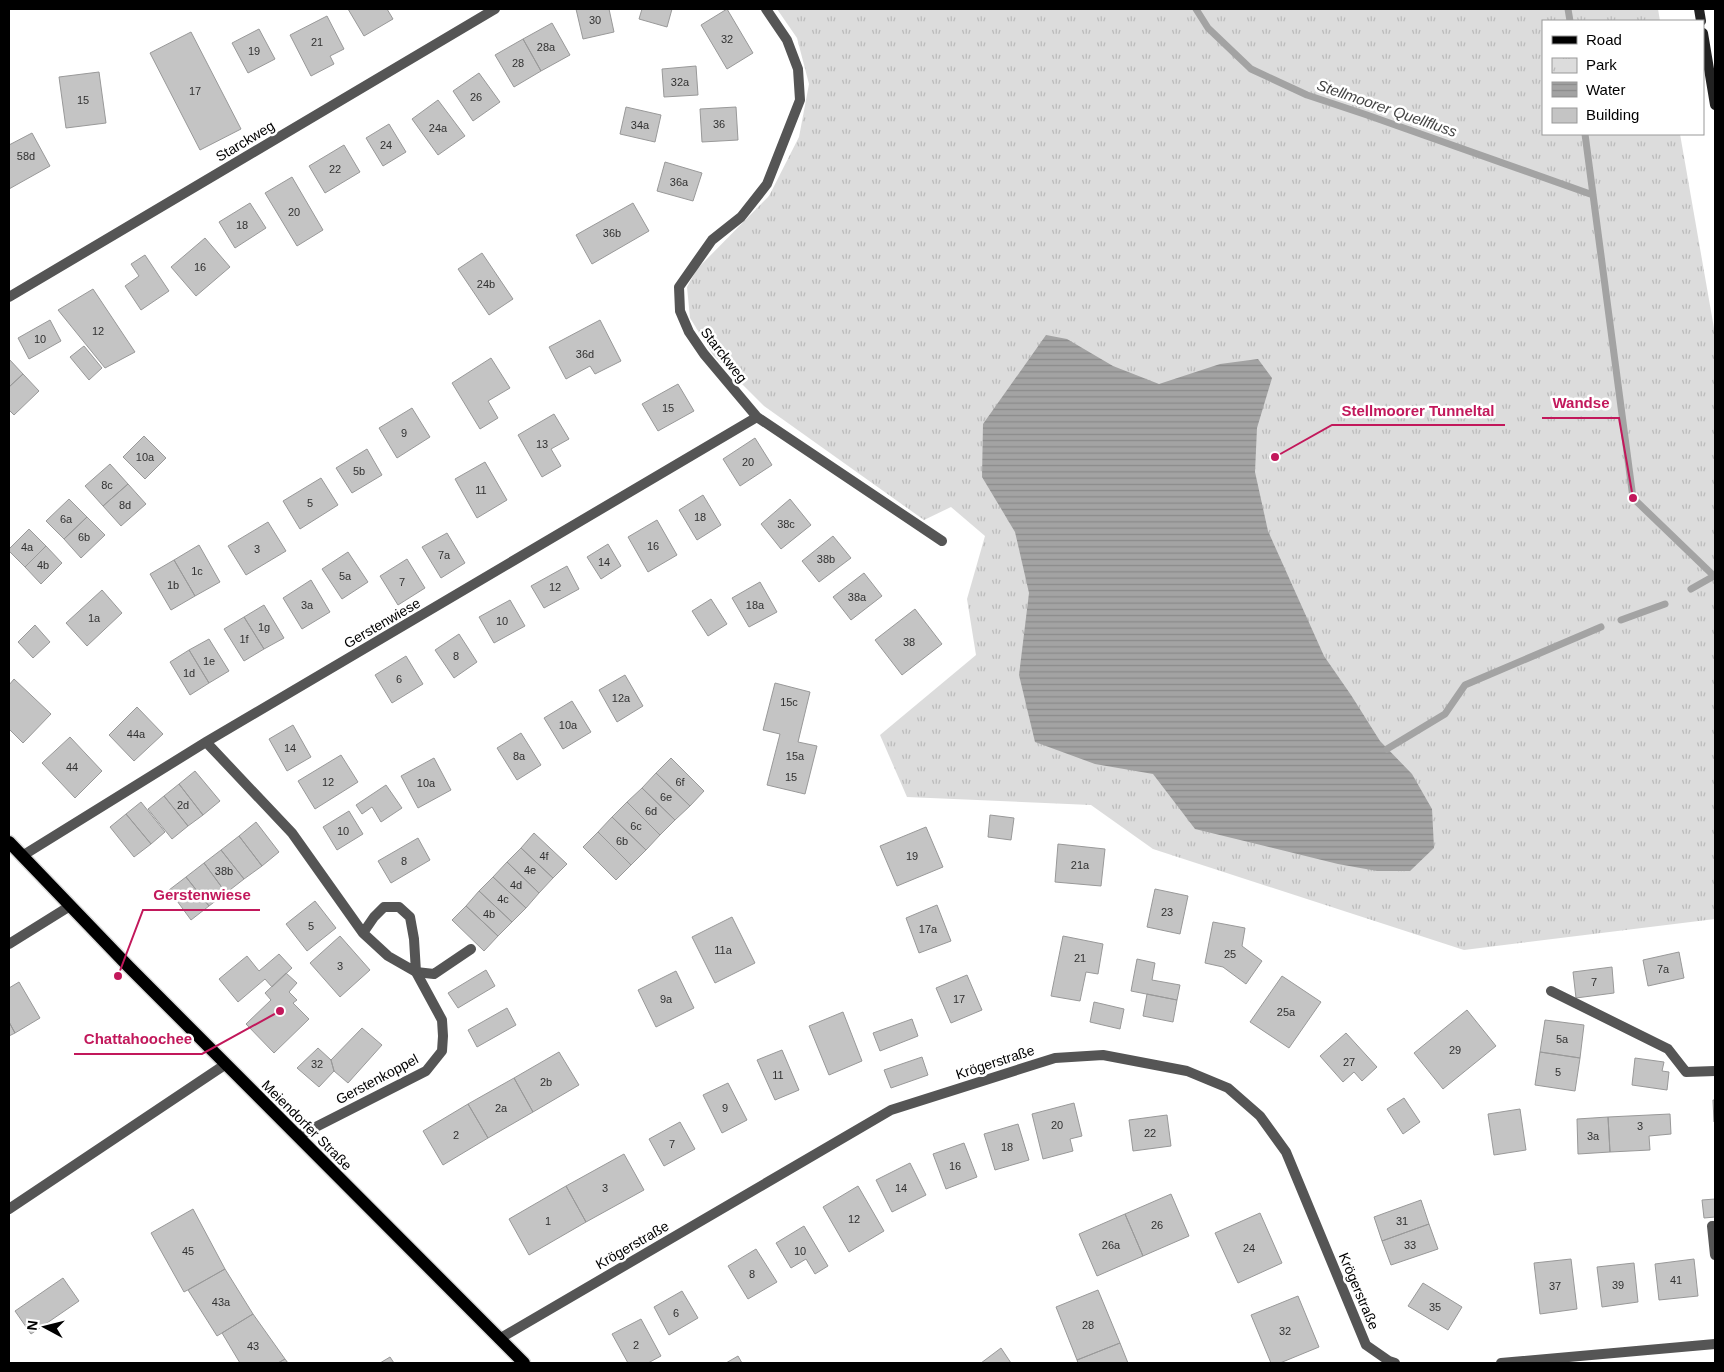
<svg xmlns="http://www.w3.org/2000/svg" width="1724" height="1372" font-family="Arial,sans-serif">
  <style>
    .park { fill: url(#park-tufts) }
    .water { fill: url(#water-rules) }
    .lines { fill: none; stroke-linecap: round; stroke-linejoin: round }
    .stream { stroke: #a3a3a3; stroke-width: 7 }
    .building { fill: #c4c4c4; stroke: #999 }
    .primary-casing { stroke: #dbdbdb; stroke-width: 15 }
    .service { stroke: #555; stroke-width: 10 }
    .minor { stroke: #555; stroke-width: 10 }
    .secondary { stroke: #222; stroke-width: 10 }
    .primary { stroke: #000; stroke-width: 12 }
    .labels { text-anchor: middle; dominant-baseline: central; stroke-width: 5; stroke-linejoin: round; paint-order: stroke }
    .number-label { font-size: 11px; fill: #313131 }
    .street-label { font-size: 14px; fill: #000; stroke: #fff }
    .water-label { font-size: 15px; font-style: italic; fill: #444; stroke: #fff }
    .leader { fill: none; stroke: #c2185b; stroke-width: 2 }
    .callout-dot { fill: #c2185b; stroke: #fff; stroke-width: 2 }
    .callout-label { font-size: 15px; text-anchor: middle; font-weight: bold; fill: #c2185b; stroke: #fff; stroke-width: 5; stroke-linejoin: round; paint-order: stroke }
  </style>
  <defs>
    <pattern id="park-tufts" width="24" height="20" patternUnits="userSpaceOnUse" patternTransform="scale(1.25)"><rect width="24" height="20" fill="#dcdcdc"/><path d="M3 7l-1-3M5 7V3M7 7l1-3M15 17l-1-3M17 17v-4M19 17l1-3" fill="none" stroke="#bbb"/></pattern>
    <pattern id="water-rules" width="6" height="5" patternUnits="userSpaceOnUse" patternTransform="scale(1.25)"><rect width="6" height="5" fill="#a3a3a3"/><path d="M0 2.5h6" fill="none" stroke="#8b8b8b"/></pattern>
  </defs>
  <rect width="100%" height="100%" fill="#fff"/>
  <path class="park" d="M777 9H1658L1660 21H1543V134H1680L1715 334V919L1464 950 1153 849 1091 805 907 797 880 735 976 655 967 599 985 536 951 507 924 520 764 406 713 355 690 318 687 287 697 269 769 196 799 137 809 84 797 38Z"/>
  <path class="water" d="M1046 335 1067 339 1113 366 1159 384 1220 364 1258 359 1272 378 1257 428 1255 472 1268 531 1324 656 1351 695 1380 741 1412 774 1432 809 1434 848 1410 871H1377L1338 864 1195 829 1153 774 1095 764 1035 742 1019 675 1029 593 1015 532 982 477 983 424Z"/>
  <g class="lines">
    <path class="stream" d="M1196 9 1208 28 1251 69 1307 95 1367 115 1593 195
      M1568 9 1570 21
      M1585 134 1633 498 1714 576 1691 589
      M1621 620 1665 604
      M1387 749 1445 714 1465 685 1601 627"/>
  </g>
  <path class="building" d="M348 9H387L393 19 364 36Z
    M576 9H609L614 32 583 39Z
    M642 9H672L667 27 639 19Z
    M727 9 753 53 727 69 701 25Z
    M327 16 344 49 330 56 334 64 311 76 290 35Z
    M552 23 570 55 541 71 523 39Z
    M259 29 275 59 248 73 232 43Z
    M191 32 241 129 200 150 150 53Z
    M523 39 541 71 514 87 495 55Z
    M696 66 698 95 664 97 662 69Z
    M99 72 106 123 66 128 59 77Z
    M479 73 500 102 473 121 453 91Z
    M438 100 465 136 438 155 412 119Z
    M626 107 661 115 655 142 620 134Z
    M736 107 738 140 702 142 700 109Z
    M389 124 406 152 383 166 366 138Z
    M32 133 50 166 9 189V145Z
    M344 145 360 172 325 193 309 166Z
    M665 162 702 173 693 201 657 191Z
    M292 177 323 230 297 246 265 193Z
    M250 203 266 228 235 248 219 222Z
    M633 203 649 231 592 264 576 235Z
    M205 238 230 267 196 296 171 267Z
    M482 253 513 299 489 315 458 269Z
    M145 255 169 291 141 310 125 286 139 276 131 264Z
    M93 289 135 352 105 368 58 310Z
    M50 320 61 341 29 359 18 338Z
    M600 320 621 361 595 374 590 366 566 379 549 347Z
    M84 346 102 368 89 380 70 357Z
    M491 358 510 388 488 401 498 418 480 429 452 383Z
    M9 359 23 374 9 387Z
    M23 374 39 391 14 415 9 410V387Z
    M678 384 694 411 658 431 642 404Z
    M412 408 430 437 397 458 379 428Z
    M554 414 569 439 551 449 561 466 542 477 518 435Z
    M144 436 166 458 145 479 123 457Z
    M755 438 772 465 740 486 723 459Z
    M367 449 382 475 352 493 336 468Z
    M485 462 507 500 477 518 455 479Z
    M110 464 128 484 103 506 85 486Z
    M321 478 338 505 300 529 283 501Z
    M128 484 146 504 121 526 103 506Z
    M703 495 721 525 697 540 679 510Z
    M69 499 87 517 64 539 46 521Z
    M790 499 811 525 781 549 761 524Z
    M87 517 105 535 81 558 64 539Z
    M657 520 677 555 648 572 628 537Z
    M268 522 286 551 246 575 228 546Z
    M29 529 46 546 25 567 9 551V549Z
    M447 533 465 563 441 578 422 547Z
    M833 536 851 558 819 582 802 561Z
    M608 544 621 566 601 579 587 557Z
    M199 545 220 582 195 596 174 560Z
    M46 546 62 563 41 584 25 567Z
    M348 552 368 582 342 599 322 569Z
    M407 559 425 588 398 605 380 576Z
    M174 560 195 596 171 610 150 574Z
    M567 566 579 589 544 608 531 586Z
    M864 573 882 596 851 620 833 597Z
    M311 580 330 612 302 629 283 598Z
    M760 582 777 612 749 627 732 598Z
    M102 590 122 613 87 646 66 623Z
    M711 599 727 624 708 636 692 611Z
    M510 600 525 626 494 643 479 617Z
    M264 605 284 638 264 649 244 617Z
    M915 609 942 644 902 675 875 640Z
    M244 617 264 649 244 661 224 629Z
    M35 625 50 642 33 658 18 642Z
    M459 634 477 662 454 678 435 650Z
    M209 639 229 671 209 683 189 650Z
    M189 650 209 683 190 695 170 662Z
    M406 656 423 684 392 703 375 675Z
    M625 675 643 706 617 722 599 690Z
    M14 679 51 714 23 743 9 729V685Z
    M775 683 810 692 798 742 817 746 805 794 767 785 780 734 763 730Z
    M572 701 591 732 563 749 544 718Z
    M137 707 163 734 134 761 109 735Z
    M293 725 311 757 287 771 269 739Z
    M521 733 541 765 517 780 497 748Z
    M70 737 102 771 75 798 42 763Z
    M341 755 358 782 315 809 298 781Z
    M434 758 451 790 418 808 401 776Z
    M671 758 704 791 690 806 656 773Z
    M195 771 220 801 203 815 179 784Z
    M656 773 690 806 675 820 642 788Z
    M179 784 203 815 188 826 164 796Z
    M386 785 402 808 381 822 372 807 362 814 356 805Z
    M642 788 675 820 660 835 627 802Z
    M164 796 188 826 172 839 148 809Z
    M141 802 165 832 151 844 126 814Z
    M627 802 660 835 646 850 612 817Z
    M349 811 363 834 337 850 323 827Z
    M126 814 151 844 134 857 110 827Z
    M990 815 1014 818 1011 840 988 837Z
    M612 817 646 850 631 865 598 832Z
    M256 822 279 852 262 866 239 836Z
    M926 827 943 867 897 886 880 846Z
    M598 832 631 865 616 880 583 847Z
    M534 833 567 864 553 878 521 848Z
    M239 836 262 866 244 879 221 850Z
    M418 838 430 860 391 883 378 861Z
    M1058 844 1105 849 1101 886 1055 882Z
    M521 848 553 878 539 893 507 862Z
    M221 850 244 879 226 893 204 863Z
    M507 862 539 893 526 908 493 877Z
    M204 863 226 893 209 906 186 877Z
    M186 877 209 906 191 920 169 890Z
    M493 877 526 908 512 922 479 891Z
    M1155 889 1188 896 1180 934 1147 927Z
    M479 891 512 922 498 936 466 906Z
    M315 901 336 928 307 951 286 924Z
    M937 905 951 941 919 953 906 918Z
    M466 906 498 936 484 951 452 920Z
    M732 917 755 963 715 983 692 937Z
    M1213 922 1245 928 1242 946 1262 961 1246 984 1223 967 1205 963Z
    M340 936 370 970 340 997 310 963Z
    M1063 936 1103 944 1098 974 1086 972 1080 1001 1051 996Z
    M1679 952 1684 978 1648 986 1643 960Z
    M279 954 292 968 272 987 265 979 238 1002 219 979 247 956 259 971Z
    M1137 959 1155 963 1152 980 1180 985 1177 1000 1131 991Z
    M1612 967 1614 993 1576 998 1573 972Z
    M486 970 495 986 458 1008 448 993Z
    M676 971 694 1008 656 1027 638 990Z
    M286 973 297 983 289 992 297 1000 293 1003 309 1019 274 1053 246 1024 271 1000 265 993Z
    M967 975 982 1010 951 1023 936 988Z
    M1282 976 1321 1002 1289 1048 1250 1022Z
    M19 982 40 1018 15 1033 9 1022V988Z
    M1147 994 1177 1000 1173 1022 1143 1016Z
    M1094 1002 1124 1009 1120 1029 1090 1022Z
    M507 1008 516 1025 477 1047 468 1030Z
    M1467 1010 1496 1046 1443 1089 1414 1053Z
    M843 1012 862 1061 829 1075 809 1026Z
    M912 1019 918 1036 880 1051 873 1033Z
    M1545 1020 1584 1025 1580 1058 1540 1052Z
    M9 1022 15 1033 9 1036Z
    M362 1028 382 1045 348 1083 334 1071 331 1060Z
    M1346 1033 1377 1067 1362 1081 1354 1072 1343 1082 1320 1056Z
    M318 1048 331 1060 334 1071 319 1087 297 1068Z
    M782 1050 799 1090 775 1100 757 1060Z
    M559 1052 579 1085 533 1112 514 1078Z
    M1540 1052 1580 1058 1575 1091 1535 1085Z
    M922 1057 928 1075 891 1088 884 1070Z
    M1635 1058 1664 1062 1662 1071 1669 1072 1667 1090 1632 1085Z
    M514 1078 533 1112 488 1138 468 1104Z
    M728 1083 747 1120 722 1133 703 1095Z
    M1404 1098 1420 1122 1403 1134 1387 1109Z
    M1713 1100H1715V1122H1714Z
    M1074 1103 1082 1136 1070 1139 1073 1151 1043 1159 1032 1114Z
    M468 1104 488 1138 443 1165 423 1131Z
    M1520 1109 1526 1150 1494 1155 1488 1114Z
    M1670 1114 1671 1134 1649 1136 1650 1150 1610 1152 1608 1117Z
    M1167 1115 1171 1146 1133 1151 1129 1120Z
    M1608 1117 1610 1152 1578 1154 1577 1119Z
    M680 1122 695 1149 664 1166 649 1139Z
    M1018 1124 1029 1160 995 1170 984 1134Z
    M964 1143 977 1177 946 1189 933 1154Z
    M624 1154 644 1190 586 1222 566 1186Z
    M910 1163 926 1195 892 1212 876 1180Z
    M566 1186 586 1222 529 1255 509 1219Z
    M858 1186 884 1231 849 1252 823 1207Z
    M1171 1194 1189 1236 1143 1256 1125 1214Z
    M1715 1199V1217L1704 1218 1702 1200Z
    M1421 1200 1429 1224 1382 1241 1374 1217Z
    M193 1209 225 1269 184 1292 151 1233Z
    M1260 1213 1282 1263 1238 1283 1215 1233Z
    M1125 1214 1143 1256 1097 1276 1079 1234Z
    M1429 1224 1438 1249 1391 1265 1382 1241Z
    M804 1226 828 1266 815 1274 806 1259 791 1268 776 1243Z
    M756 1249 777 1282 748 1299 728 1266Z
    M1571 1259 1577 1309 1540 1314 1534 1263Z
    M1694 1259 1698 1296 1659 1300 1655 1264Z
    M1634 1263 1638 1302 1602 1307 1597 1267Z
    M225 1269 253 1314 217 1336 188 1290Z
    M63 1278 79 1301 31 1334 15 1311Z
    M1423 1283 1462 1307 1448 1330 1408 1306Z
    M1098 1290 1120 1343 1077 1360 1056 1307Z
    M682 1291 698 1318 669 1335 654 1307Z
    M1298 1296 1319 1347 1280 1363H1271L1251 1315Z
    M253 1314 285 1359 278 1363H240L222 1333Z
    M641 1319 661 1356 648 1363H628L612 1334Z
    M1120 1343 1128 1363H1078L1077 1360Z
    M1001 1348 1011 1363H981Z
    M738 1356 742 1363H726Z
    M390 1357 394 1363H380Z
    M285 1359 288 1363H278Z"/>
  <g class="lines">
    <g class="primary-casing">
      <path id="primary" d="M9 842 129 967 524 1363"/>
    </g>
    <path class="service" d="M416 972 434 974 471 949
      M1551 991 1668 1049 1686 1072 1715 1071
      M9 1209 226 1064
      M1715 1226H1712L1715 1255"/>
    <path class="minor" d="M766 9 787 40 798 69 800 100 767 184 741 217 712 240 679 287 680 311 689 332 704 354 757 417 942 541
      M9 297 495 9
      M206 742 292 833 363 933
      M22 856 206 742 757 417
      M9 944 70 906
      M298 1136 426 1071 442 1051 443 1036 442 1020 416 972 388 956 363 933 374 917 384 907H399L410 917 414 939 416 972
      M499 1339 891 1110 1055 1058 1103 1055 1187 1071 1228 1088 1260 1116 1286 1152 1366 1345 1389 1361 1395 1363
      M1501 1363 1715 1344"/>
    <path class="secondary" d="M1699 9 1701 21
      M1703 33 1715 105"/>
    <use href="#primary" class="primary"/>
  </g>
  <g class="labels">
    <g class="number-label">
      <text x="595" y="20">30</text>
      <text x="727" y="39">32</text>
      <text x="317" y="42">21</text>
      <text x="546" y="47">28a</text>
      <text x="254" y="51">19</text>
      <text x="518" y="63">28</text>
      <text x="680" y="82">32a</text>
      <text x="195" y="91">17</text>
      <text x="476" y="97">26</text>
      <text x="83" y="100">15</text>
      <text x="719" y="124">36</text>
      <text x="640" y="125">34a</text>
      <text x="438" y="128">24a</text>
      <text x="386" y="145">24</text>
      <text x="26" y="156">58d</text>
      <text x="335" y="169">22</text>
      <text x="679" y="182">36a</text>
      <text x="294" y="212">20</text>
      <text x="242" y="225">18</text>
      <text x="612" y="233">36b</text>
      <text x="200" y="267">16</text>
      <text x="486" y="284">24b</text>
      <text x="98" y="331">12</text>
      <text x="40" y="339">10</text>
      <text x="585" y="354">36d</text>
      <text x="668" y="408">15</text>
      <text x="404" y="433">9</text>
      <text x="542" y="444">13</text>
      <text x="145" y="457">10a</text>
      <text x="748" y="462">20</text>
      <text x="359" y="471">5b</text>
      <text x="107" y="485">8c</text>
      <text x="481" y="490">11</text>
      <text x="310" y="503">5</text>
      <text x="125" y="505">8d</text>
      <text x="700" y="517">18</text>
      <text x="66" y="519">6a</text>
      <text x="786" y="524">38c</text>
      <text x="84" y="537">6b</text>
      <text x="653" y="546">16</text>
      <text x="27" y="547">4a</text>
      <text x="257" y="549">3</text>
      <text x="444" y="555">7a</text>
      <text x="826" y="559">38b</text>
      <text x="604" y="562">14</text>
      <text x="43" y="565">4b</text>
      <text x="197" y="571">1c</text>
      <text x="345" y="576">5a</text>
      <text x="402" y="582">7</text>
      <text x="173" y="585">1b</text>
      <text x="555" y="587">12</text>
      <text x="857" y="597">38a</text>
      <text x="307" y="605">3a</text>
      <text x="755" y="605">18a</text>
      <text x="94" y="618">1a</text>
      <text x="502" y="621">10</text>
      <text x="264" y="627">1g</text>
      <text x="244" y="639">1f</text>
      <text x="909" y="642">38</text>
      <text x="456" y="656">8</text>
      <text x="209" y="661">1e</text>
      <text x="189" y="673">1d</text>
      <text x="399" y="679">6</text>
      <text x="621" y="698">12a</text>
      <text x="789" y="702">15c</text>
      <text x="568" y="725">10a</text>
      <text x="136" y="734">44a</text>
      <text x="290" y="748">14</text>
      <text x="519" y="756">8a</text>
      <text x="795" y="756">15a</text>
      <text x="72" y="767">44</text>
      <text x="791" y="777">15</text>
      <text x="328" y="782">12</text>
      <text x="680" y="782">6f</text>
      <text x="426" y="783">10a</text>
      <text x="666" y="797">6e</text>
      <text x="183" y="805">2d</text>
      <text x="651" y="811">6d</text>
      <text x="636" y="826">6c</text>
      <text x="343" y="831">10</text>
      <text x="622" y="841">6b</text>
      <text x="544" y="856">4f</text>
      <text x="912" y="856">19</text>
      <text x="404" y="861">8</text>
      <text x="1080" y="865">21a</text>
      <text x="530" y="870">4e</text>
      <text x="224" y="871">38b</text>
      <text x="516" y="885">4d</text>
      <text x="503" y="899">4c</text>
      <text x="1167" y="912">23</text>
      <text x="489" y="914">4b</text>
      <text x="311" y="926">5</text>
      <text x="928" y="929">17a</text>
      <text x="723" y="950">11a</text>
      <text x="1230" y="954">25</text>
      <text x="1080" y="958">21</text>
      <text x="340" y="966">3</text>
      <text x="1663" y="969">7a</text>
      <text x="1594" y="982">7</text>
      <text x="666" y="999">9a</text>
      <text x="959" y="999">17</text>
      <text x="1286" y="1012">25a</text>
      <text x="1562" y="1039">5a</text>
      <text x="1455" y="1050">29</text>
      <text x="1349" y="1062">27</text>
      <text x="317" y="1064">32</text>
      <text x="1558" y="1072">5</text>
      <text x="778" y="1075">11</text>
      <text x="546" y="1082">2b</text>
      <text x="501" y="1108">2a</text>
      <text x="725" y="1108">9</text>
      <text x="1057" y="1125">20</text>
      <text x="1640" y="1126">3</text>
      <text x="1150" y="1133">22</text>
      <text x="456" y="1135">2</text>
      <text x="1593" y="1136">3a</text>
      <text x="672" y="1144">7</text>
      <text x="1007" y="1147">18</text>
      <text x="955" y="1166">16</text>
      <text x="605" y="1188">3</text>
      <text x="901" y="1188">14</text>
      <text x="854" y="1219">12</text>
      <text x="548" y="1221">1</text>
      <text x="1402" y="1221">31</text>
      <text x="1157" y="1225">26</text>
      <text x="1111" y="1245">26a</text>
      <text x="1410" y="1245">33</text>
      <text x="1249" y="1248">24</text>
      <text x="188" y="1251">45</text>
      <text x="800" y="1251">10</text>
      <text x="752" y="1274">8</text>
      <text x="1676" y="1280">41</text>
      <text x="1618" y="1285">39</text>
      <text x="1555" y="1286">37</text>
      <text x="221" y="1302">43a</text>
      <text x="1435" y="1307">35</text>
      <text x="676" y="1313">6</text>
      <text x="1088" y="1325">28</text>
      <text x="1285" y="1331">32</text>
      <text x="636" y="1345">2</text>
      <text x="253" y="1346">43</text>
    </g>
    <g class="street-label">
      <text transform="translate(245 141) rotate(-31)">Starckweg</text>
      <text transform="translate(724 355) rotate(52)">Starckweg</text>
      <text transform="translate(382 623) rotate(-30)">Gerstenwiese</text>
      <text transform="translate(995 1062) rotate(-18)">Krögerstraße</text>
      <text transform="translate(377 1079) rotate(-28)">Gerstenkoppel</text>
      <text transform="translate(307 1125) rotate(45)">Meiendorfer Straße</text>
      <text transform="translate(632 1245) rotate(-30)">Krögerstraße</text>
      <text transform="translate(1359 1291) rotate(67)">Krögerstraße</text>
    </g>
    <g class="water-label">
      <text transform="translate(1387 108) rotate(19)">Stellmoorer Quellfluss</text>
    </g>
  </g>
  <path class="leader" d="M1633 498L1619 418H1542M1275 457L1332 425H1505M118 976L143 910H260M280 1011L202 1054H74"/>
  <g class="callout-dot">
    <circle cx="1633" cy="498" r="5"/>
    <circle cx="1275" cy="457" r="5"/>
    <circle cx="118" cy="976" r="5"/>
    <circle cx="280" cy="1011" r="5"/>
  </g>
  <g class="callout-label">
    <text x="1581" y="408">Wandse</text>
    <text x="1418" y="416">Stellmoorer Tunneltal</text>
    <text x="202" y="900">Gerstenwiese</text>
    <text x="138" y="1044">Chattahoochee</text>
  </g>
  <rect width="1724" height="1372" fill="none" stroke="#000000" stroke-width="20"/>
  <rect x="1542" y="20" width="162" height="115" fill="#ffffff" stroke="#999999"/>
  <rect x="1552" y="36" width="25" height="8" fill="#000000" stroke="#999999"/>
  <text x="1586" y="45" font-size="15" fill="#000000">Road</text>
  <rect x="1552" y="58" width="25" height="15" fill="url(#park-tufts)" stroke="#999999"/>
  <text x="1586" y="70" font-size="15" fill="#000000">Park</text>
  <rect x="1552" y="82" width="25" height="15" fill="url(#water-rules)" stroke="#999999"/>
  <text x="1586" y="95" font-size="15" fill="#000000">Water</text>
  <rect x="1552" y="108" width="25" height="15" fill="#c4c4c4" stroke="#999999"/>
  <text x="1586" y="120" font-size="15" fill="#000000">Building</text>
  <g transform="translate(45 1327) rotate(277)" stroke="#ffffff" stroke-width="4" paint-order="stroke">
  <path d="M0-4L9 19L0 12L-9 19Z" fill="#000000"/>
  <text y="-8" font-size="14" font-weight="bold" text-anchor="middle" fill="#000000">N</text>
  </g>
</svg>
